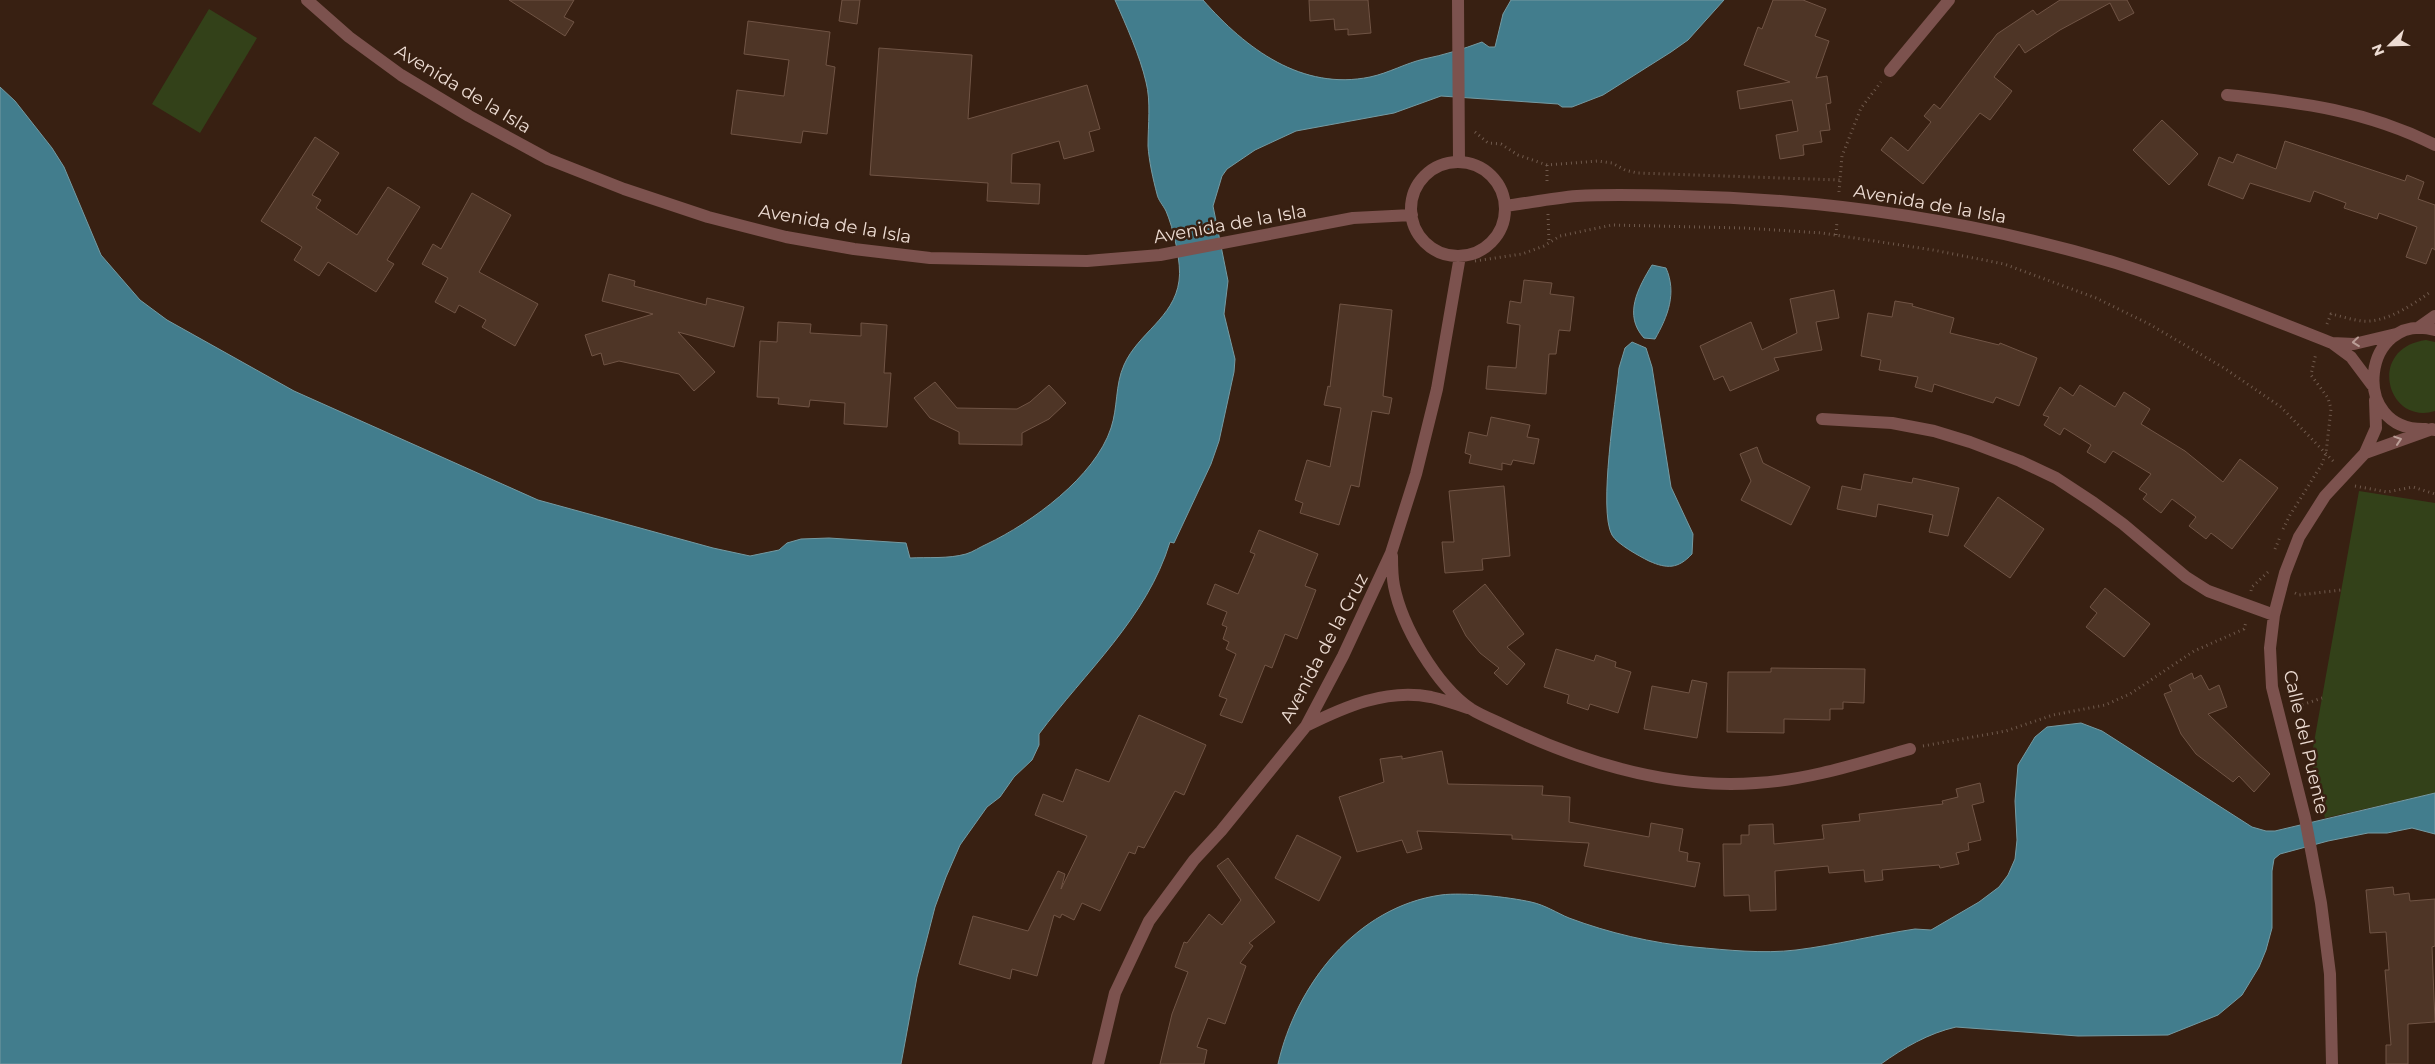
<svg xmlns="http://www.w3.org/2000/svg" width="2435" height="1064" font-family="Montserrat,sans-serif">
  <style>
    .green { fill: #334119 }
    .water { fill: #427d8d; stroke: #759aa2 }
    .building { fill: #4e3526; stroke: #705445 }
    .lines { fill: none; stroke-linecap: round; stroke-linejoin: round }
    .path { stroke: #6f594c; stroke-width: 3; stroke-dasharray: 1 4; stroke-linecap: butt }
    .minor { stroke: #7c524e; stroke-width: 12 }
    .oneway { stroke: #ba9e97 }
    .labels { text-anchor: middle; dominant-baseline: central; stroke-width: 5; stroke-linejoin: round; paint-order: stroke }
    .street-label { font-size: 18px; fill: #eddcd3; stroke: #382012 }
  </style>
  <rect width="100%" height="100%" fill="#382012"/>
  <path class="green" d="M209 9 257 38 200 133 152 104Z
    M2426 340 2435 342V411C2387 426 2366 348 2426 340Z
    M2359 491 2435 503V793L2325 818 2311 759Z"/>
  <path class="water" d="M1115 0H1203C1246 49 1302 91 1370 77 1389 73 1406 63 1424 59 1444 55 1463 49 1482 42L1489 47H1495L1503 14 1511 0H1724L1688 40 1671 52 1603 95 1572 107H1562L1558 104 1441 96 1394 113 1296 131 1255 150 1227 169 1222 176 1213 206 1228 281 1224 314 1235 359 1234 372 1219 441 1211 464 1174 543 1170 542C1147 618 1085 672 1039 734V745L1032 760 1014 777 1000 797 987 807 960 845 946 877 935 907 917 977 901 1064H0V87L15 101 52 148 64 167 101 255 140 300 167 320 294 391 538 500 713 548 750 556 779 550 787 543 801 539 829 538 906 543 910 558C928 557 948 559 966 554 973 552 980 547 987 544 1031 523 1095 477 1111 428 1118 407 1115 385 1124 365 1138 333 1174 318 1179 281 1182 264 1173 227 1166 211 1163 205 1158 200 1157 194 1153 179 1149 161 1148 146 1148 125 1151 101 1146 82 1140 56 1126 25 1115 0Z
    M1652 265 1666 268C1677 293 1668 316 1655 339L1644 338C1623 315 1638 288 1652 265Z
    M1632 342 1646 348 1652 367 1671 487 1693 534 1692 554C1678 569 1667 569 1649 561 1639 556 1617 544 1612 535 1598 510 1616 401 1619 368L1625 348Z
    M2081 723 2102 731 2252 827 2266 831H2275L2435 793V834L2412 828 2387 833H2368L2328 841 2280 854 2274 859 2272 871V928L2266 950 2259 967 2242 995 2218 1015 2168 1035 2078 1036 1956 1027C1929 1033 1903 1048 1881 1064H1278C1296 985 1356 907 1441 895 1463 892 1509 897 1531 902 1545 905 1557 913 1569 918 1609 933 1652 943 1694 947 1727 950 1763 954 1796 950 1836 945 1875 935 1915 929L1931 930 1979 902 1999 887 2008 875 2015 859 2017 840 2015 801 2018 765 2035 737 2047 727Z"/>
  <path class="building" d="M509 0H574L564 17 574 22 565 36Z
    M842 0H860L857 24 839 21Z
    M1309 0H1368L1371 33 1348 35V29L1335 30 1334 19 1310 21Z
    M1773 0H1803L1826 9 1815 36 1829 41 1816 78 1827 76 1831 103 1826 104 1830 130 1820 131 1822 142 1803 145 1804 155 1780 159 1776 135 1798 131 1792 100 1740 109 1737 91 1790 82 1744 65 1758 27 1762 29Z
    M2060 0H2127L2134 13 2119 21 2110 3 2060 30 2025 53 2019 44 1994 77 2012 91 1990 120 1980 113 1923 184 1881 150 1891 137 1908 151 1931 122 1924 116 1934 104 1940 109 1997 34 2033 10 2037 15Z
    M748 21 830 32 826 65 835 67 827 134 803 131 801 143 731 134 737 90 784 96 789 60 744 54Z
    M879 48 972 55 968 119 1087 85 1100 129 1089 132 1094 151 1064 159 1059 141 1012 154 1011 183 1040 184 1039 204 987 201 988 183 870 175Z
    M2162 120 2198 154 2169 185 2133 150Z
    M315 137 339 153 312 195 321 200 316 208 357 235 388 187 420 207 387 260 394 264 376 292 328 262 319 276 294 260 302 247 261 221Z
    M2285 141 2405 181 2407 175 2424 182 2418 199 2435 205V250L2432 248 2426 264 2406 257 2417 227 2379 213 2377 219 2344 208 2346 203 2314 191 2310 202 2250 183 2243 199 2208 185 2219 157 2233 163 2237 154 2276 169Z
    M472 193 511 215 479 272 538 304 515 346 482 327 486 320 459 305 455 313 435 302 448 278 422 264 433 244 441 249Z
    M609 274 635 281 634 286 706 305 707 298 744 307 734 347 678 332 715 372 694 391 679 374 619 361 604 365 601 353 592 356 585 335 653 314 602 301Z
    M1524 280 1552 283 1550 294 1574 297 1570 331 1559 330 1556 354H1549L1546 394 1486 389 1488 366 1516 368 1520 325 1507 323 1510 301 1521 303Z
    M1834 290 1839 318 1816 322 1822 350 1774 358 1779 370 1730 391 1723 376 1714 380 1700 346 1751 322 1762 350 1797 333 1790 299Z
    M1895 301 1913 304 1912 306 1954 318 1950 333 1999 345 2000 343 2037 358 2019 406 1996 397 1993 403 1934 384 1932 392 1915 387 1918 377 1879 370 1881 360 1861 356 1868 313 1892 317Z
    M1340 304 1392 310 1383 396 1392 398 1389 414 1372 411 1359 487 1351 485 1339 525 1300 513 1303 503 1295 500 1307 460 1330 467 1341 408 1324 405 1328 386 1330 387Z
    M778 322 811 324 810 333 861 336V323L887 325 884 373H891L887 427 844 424 845 403 810 400 809 407 778 404 779 398 757 397 760 341 777 342Z
    M935 382 957 408 1017 409 1030 402 1049 385 1066 403 1049 419 1022 433V445L959 444V432L930 418 914 398Z
    M2080 385 2115 407 2124 392 2150 409 2141 424 2185 451 2223 482 2240 459 2278 488 2232 549 2211 533 2206 539 2189 526 2196 517 2172 499 2161 513 2143 499 2147 494 2139 489 2151 474 2113 451 2105 463 2087 452 2091 445 2064 428 2060 435 2044 425 2049 417 2043 415 2060 387 2073 396Z
    M1491 417 1530 425 1527 437 1539 439 1534 464 1513 460 1511 465 1502 463V470L1469 463 1471 455 1465 453 1469 432 1487 436Z
    M1757 447 1763 463 1810 487 1791 525 1741 500 1751 481 1740 454Z
    M1864 474 1912 483 1913 478 1959 488 1948 536 1929 532 1933 515 1878 504 1876 517 1837 509 1842 486 1861 490Z
    M1504 486 1510 556 1482 559 1483 570 1445 573 1442 542H1454L1449 491Z
    M1998 497 2044 529 2010 578 1964 546Z
    M1259 530 1318 554 1305 586 1316 590 1297 639 1285 634 1272 668 1265 665 1242 723 1220 715 1227 699 1219 696 1236 654 1226 649 1229 642 1223 639 1227 627 1222 625 1227 612 1207 604 1215 584 1238 594 1255 554 1250 552Z
    M1485 584 1524 634 1507 647 1525 664 1507 685 1494 673 1499 668 1480 653 1466 636 1453 611Z
    M2105 588 2150 624 2124 657 2086 627 2097 613 2090 607Z
    M1556 649 1594 661 1596 655 1616 662 1615 667 1631 672 1618 713 1590 704 1588 710 1567 703 1569 695 1544 687Z
    M1771 668 1865 669 1864 703 1843 702V709H1830V720L1784 719V733L1727 732 1728 672H1771Z
    M2192 673 2194 679 2201 675 2209 690 2219 685 2227 707 2208 714 2270 774 2254 792 2239 776 2233 782 2196 754 2181 734 2164 694 2172 691 2169 685Z
    M1692 680 1707 683 1697 738 1644 729 1652 686 1689 693Z
    M1139 715 1206 745 1184 795 1175 791 1144 848 1138 846 1135 854 1129 852 1100 911 1082 903 1074 920 1062 914 1060 918 1054 915 1037 976 1012 969 1010 979 959 964 973 916 1028 931 1058 871 1065 874 1061 889 1087 836 1035 815 1043 794 1063 802 1076 769 1109 782Z
    M1442 751 1448 784 1543 786 1542 795 1570 797 1569 822 1649 837 1651 823 1683 829 1679 851 1688 853 1687 861 1700 863 1695 887 1584 866 1589 843 1512 839V835L1417 831 1422 849 1407 853 1402 840 1357 852 1339 797 1384 782 1380 759 1402 756V759Z
    M1980 783 1984 802 1972 805 1981 840 1968 843 1969 850 1956 853 1959 864 1940 868 1939 865 1882 870 1883 880 1865 882 1864 870 1829 873 1828 866 1775 871 1776 910 1750 911 1749 895 1724 896 1723 844H1741V835H1749V825L1773 824 1774 844 1824 839 1822 825 1860 821 1859 814 1943 804 1942 801 1958 797 1956 789Z
    M1297 835 1341 857 1319 901 1275 878Z
    M1228 858 1275 922 1249 943 1253 946 1240 963 1246 966 1225 1024 1208 1018 1197 1047 1207 1050 1204 1064H1160L1172 1014 1188 972 1175 967 1184 942 1187 943 1209 914 1222 925 1241 900 1217 866Z
    M2393 887 2394 895 2409 893 2410 901 2435 899V946L2432 947 2435 1022 2408 1024V1064H2386V1045H2391L2385 970H2389L2386 932 2370 933 2366 890Z"/>
  <g class="lines">
    <path class="path" d="M1475 132 1488 143 1501 144 1518 155 1547 165 1598 161 1612 163 1625 170 1637 173 1840 180
      M1547 165V185
      M1839 192 1842 156 1861 108 1881 82
      M1548 214 1549 242
      M1836 235 1837 221
      M1475 261 1522 254 1544 246 1560 236 1612 225 1744 228 1822 233 1933 250 2004 264 2096 298 2149 324 2224 368 2281 407 2335 463
      M2327 324 2331 314C2341 316 2352 320 2362 321 2385 323 2411 306 2429 293
      M2355 486 2387 492 2413 487 2435 494
      M2283 529 2290 515 2322 464 2326 453 2331 409 2328 398 2311 375 2316 353
      M2275 549 2280 537
      M2251 591 2252 587 2268 572
      M2295 593 2299 595 2341 590
      M2293 708 2322 698
      M1923 746 2006 731 2053 715 2105 705 2130 694 2194 651 2244 629 2246 622"/>
    <path class="minor" d="M307 0 349 37 401 75 469 116 548 159 624 189 708 217 786 237 854 249 930 258 1087 261 1160 255 1353 218 1412 215
      M1458 0 1459 162
      M1890 71 1949 0
      M2227 95C2301 102 2368 111 2435 145
      M1411 209a47 47 0 1 1 94 0a47 47 0 1 1-94 0Z
      M1505 206C1528 203 1553 198 1577 196 1611 194 1645 195 1679 196 1826 199 1975 221 2116 263 2189 286 2261 315 2332 343
      M2418 328 2435 316
      M2372 385 2351 357 2332 343 2354 344 2396 334
      M1822 419 1892 423 1934 431 1970 442 2020 461 2056 478 2094 503 2123 524 2186 577 2208 591 2274 615
      M2426 429C2347 432 2363 310 2435 330
      M2365 453 2376 428 2375 400
      M1392 556C1392 566 1392 576 1394 586 1402 626 1436 685 1471 709 1482 716 1496 721 1508 727 1584 763 1671 789 1756 783 1809 780 1860 763 1910 749
      M1306 726C1344 707 1387 688 1431 697 1444 700 1456 704 1468 708
      M1098 1064 1115 993 1149 921 1194 860 1221 831 1306 726 1343 656 1391 553 1416 474 1437 389 1460 256
      M2332 1064 2330 974 2321 903 2305 818 2272 687 2270 648 2274 615 2285 573 2299 537 2325 496 2365 453 2432 429 2435 430"/>
  </g>
  <defs><path id="oneway-chevron" d="M-2-3.5L2.5 0L-2 3.5" fill="none" stroke-width="1.6" stroke-linecap="round" stroke-linejoin="round" transform="scale(1.25)"/></defs>
  <g class="oneway">
    <use href="#oneway-chevron" transform="translate(2356 342) rotate(174)"/>
    <use href="#oneway-chevron" transform="translate(2398 440) rotate(-18)"/>
  </g>
  <g class="labels">
    <g class="street-label">
      <text transform="translate(463 89) rotate(31)">Avenida de la Isla</text>
      <text transform="translate(1930 204) rotate(10)">Avenida de la Isla</text>
      <text transform="translate(835 224) rotate(10)">Avenida de la Isla</text>
      <text transform="translate(1230 224) rotate(-10)">Avenida de la Isla</text>
      <text transform="translate(1324 648) rotate(-62)">Avenida de la Cruz</text>
      <text transform="translate(2306 742) rotate(77)">Calle del Puente</text>
    </g>
  </g>
  <g transform="translate(2390 45) rotate(247)" stroke="#382012" stroke-width="4" paint-order="stroke">
  <path d="M0-4L9 19L0 12L-9 19Z" fill="#eddcd3"/>
  <text y="-8" font-size="14" font-weight="bold" text-anchor="middle" fill="#eddcd3">N</text>
  </g>
</svg>
